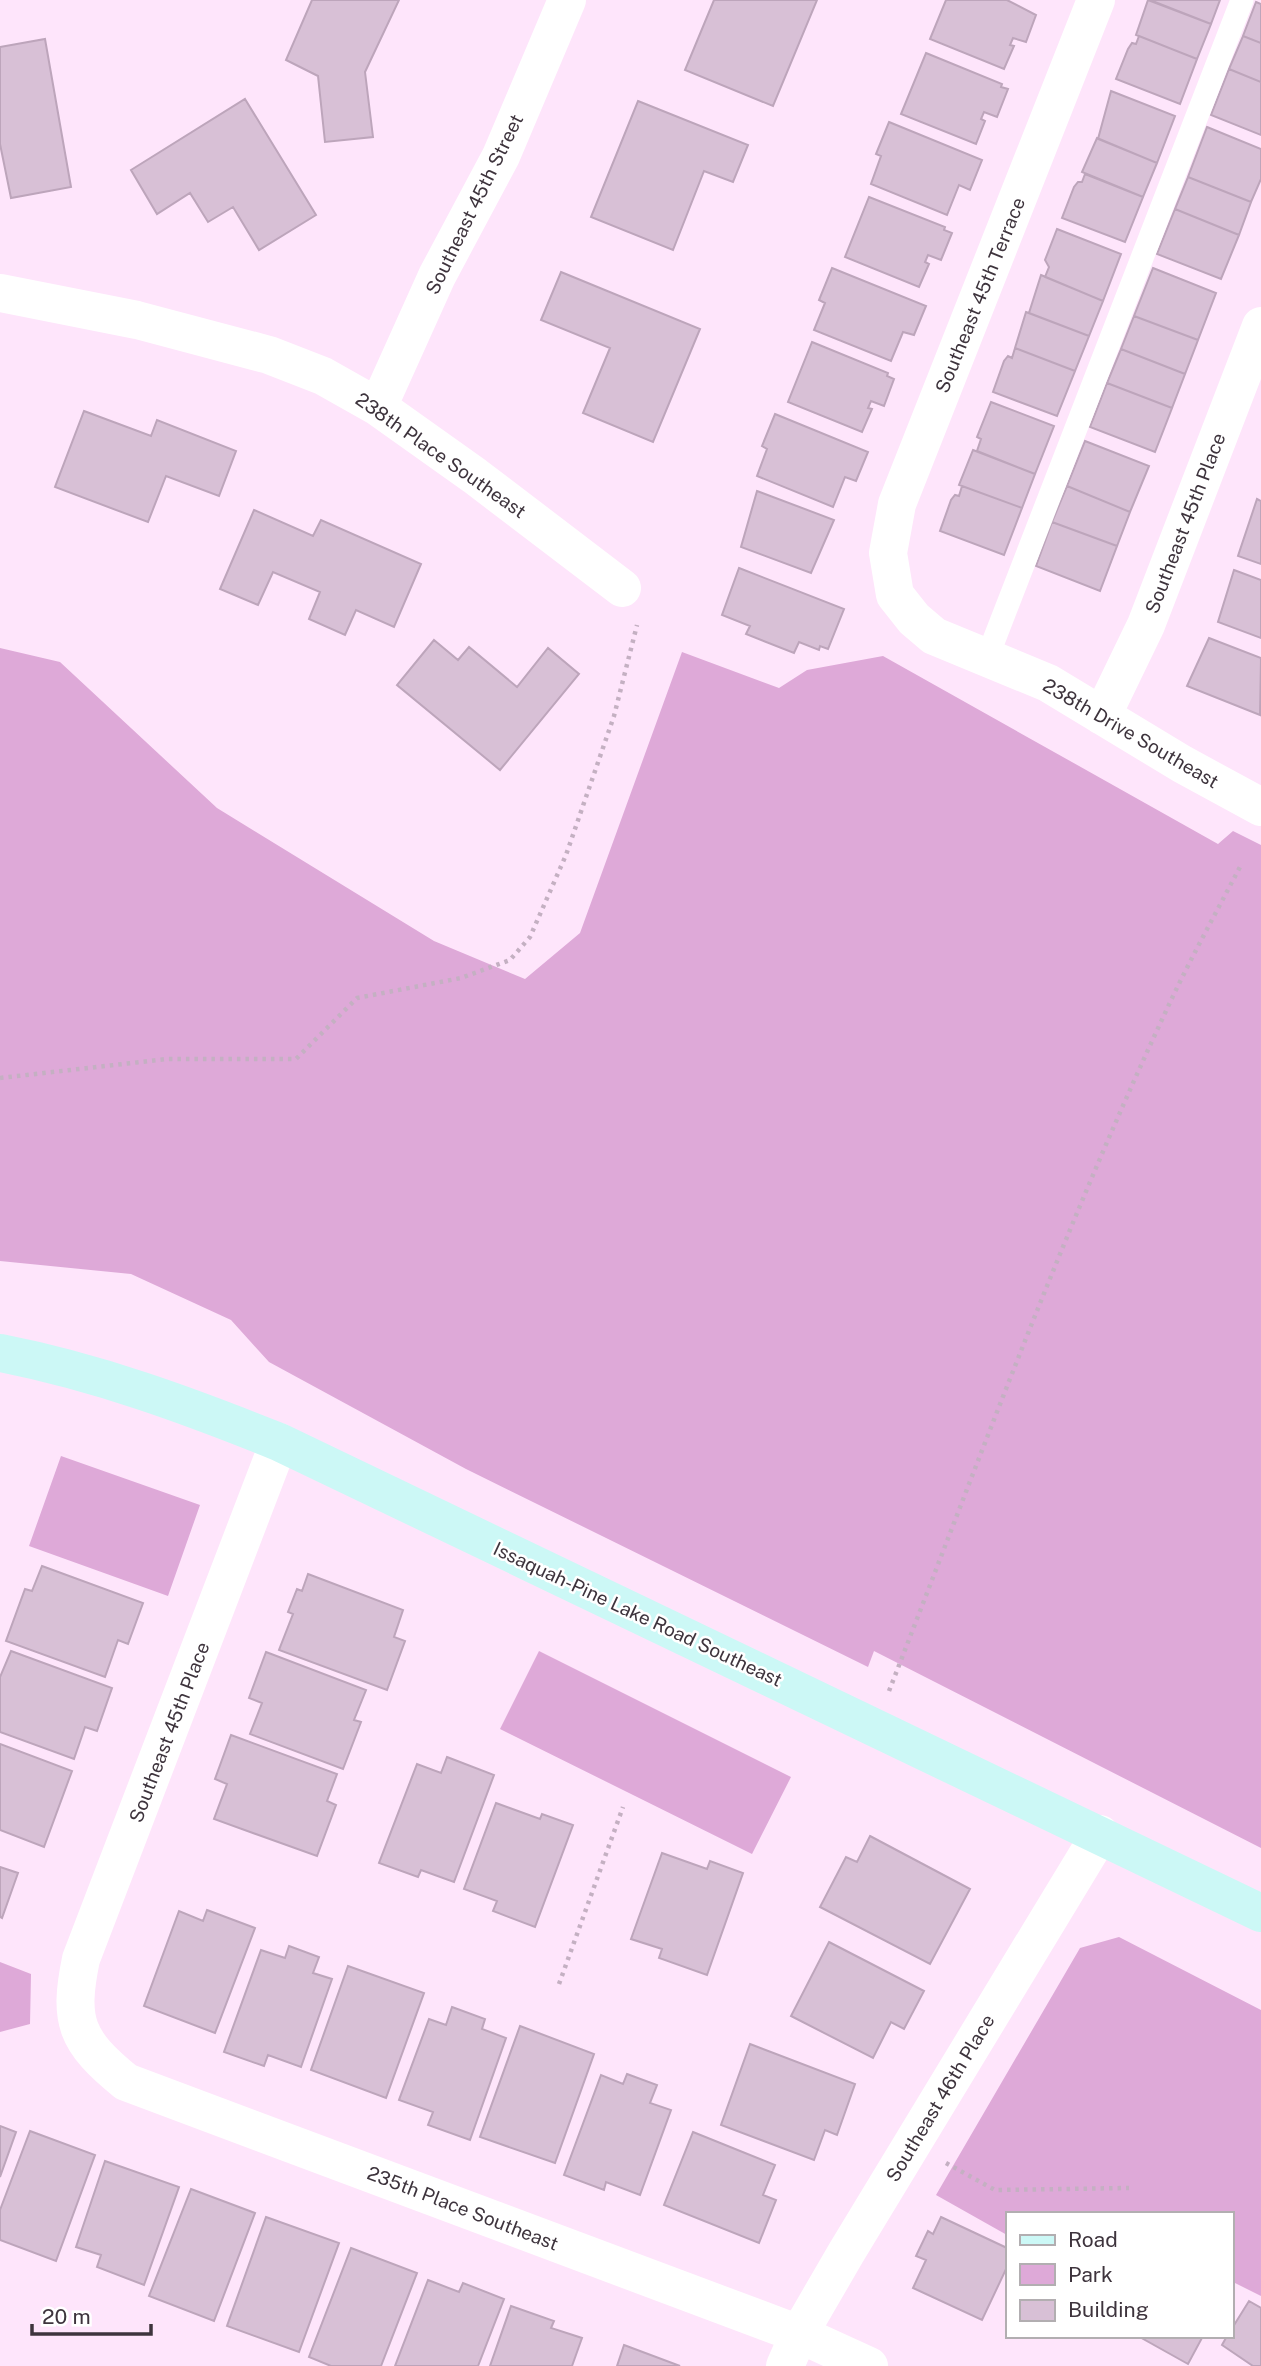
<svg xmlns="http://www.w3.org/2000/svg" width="1261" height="2366" font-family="'Public Sans',sans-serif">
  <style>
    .green { fill: #dea9d8 }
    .building { fill: #d8c0d6; stroke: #bda5bb; stroke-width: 2 }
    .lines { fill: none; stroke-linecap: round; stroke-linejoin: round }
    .path { stroke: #c4b0c2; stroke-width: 4.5; stroke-dasharray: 3.5 5; stroke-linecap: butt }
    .service { stroke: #fff; stroke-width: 23 }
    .minor { stroke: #fff; stroke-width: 38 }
    .secondary { stroke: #ccf8f6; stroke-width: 38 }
    .labels { text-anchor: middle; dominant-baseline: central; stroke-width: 5; stroke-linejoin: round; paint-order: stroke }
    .street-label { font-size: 19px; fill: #3e343d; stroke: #fff }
  </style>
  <rect width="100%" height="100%" fill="#fee5fb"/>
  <path class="green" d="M0 648 60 662 217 808 434 941 525 979 580 933 682 652 779 688 807 670 883 656 1218 844 1233 831 1261 845V1848L874 1651 868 1667 466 1469 269 1362 231 1320 131 1274 0 1261Z
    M61 1456 200 1505 168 1596 29 1546Z
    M539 1651 791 1777 752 1854 500 1729Z
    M1119 1937 1261 2010V2296L1231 2281V2214H1007V2235L936 2195 1080 1948Z
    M0 1962 31 1974 30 2024 0 2032Z"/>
  <path class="building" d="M312 0H399L365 72 373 137 325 142 318 76 286 60Z
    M714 0H817L773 106 685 70Z
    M946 0H1007L1036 15 1026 42 1013 38 1010 45 1014 46 1004 69 930 39Z
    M1148 0 1211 24 1197 59 1136 35Z
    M1150 0H1220L1211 24Z
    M1256 2 1261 4V43L1243 36Z
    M1139 36 1197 59 1180 104 1116 79 1128 49 1132 43 1136 44Z
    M1243 36 1261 43V82L1229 69Z
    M45 39 71 187 11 198 0 144V47Z
    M926 53 1002 84 1001 87 1008 89 997 117 984 112 981 119 985 121 976 144 901 114Z
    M1229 69 1261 82V135L1211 115Z
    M1111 91 1175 116 1157 163 1098 139Z
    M245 99 316 215 259 250 233 207 208 222 190 193 157 214 131 170Z
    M638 101 748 145 733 182 704 171 673 250 591 217Z
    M889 122 982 160 970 190 959 185 947 215 871 184 881 156 876 154Z
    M1207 127 1261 149V179L1251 202 1188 177Z
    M1097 138 1157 163 1143 197 1082 172Z
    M1085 174 1143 197 1125 242 1062 218 1074 187 1078 182H1082Z
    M1188 177 1251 202 1239 235 1175 209Z
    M869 197 945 227 944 230 952 233 941 260 928 255 925 262 929 264 919 287 845 257Z
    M1175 209 1239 235 1221 279 1157 254Z
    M1057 229 1121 254 1103 301 1045 277 1049 267 1045 260Z
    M832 268 926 306 914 335 903 332 891 361 814 330 825 303 819 300Z
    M1153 268 1216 293 1198 340 1134 316Z
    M561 272 700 329 653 442 583 413 610 348 541 320Z
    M1041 275 1103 301 1089 336 1029 313Z
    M1026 312 1089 336 1075 371 1015 348Z
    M1134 316 1198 340 1185 374 1121 349Z
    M812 342 888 373 887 376 894 379 884 406 871 401 868 408 872 409 862 432 788 402Z
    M1015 348 1075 371 1057 416 993 392 1004 361 1008 356 1012 358Z
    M1121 349 1185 374 1172 408 1107 383Z
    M1107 383 1172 408 1155 452 1090 427Z
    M991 402 1054 426 1035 474 977 451 981 439 977 437Z
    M84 411 151 436 157 420 236 451 219 496 166 476 148 522 55 487Z
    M775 414 868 452 856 481 845 477 833 507 757 476 767 449 762 446Z
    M1085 441 1149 466 1130 512 1067 486Z
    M973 450 1035 474 1022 508 959 485Z
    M962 486 1022 508 1004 555 940 531 951 500 955 495 959 496Z
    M1067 486 1130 512 1117 546 1052 522Z
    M757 491 834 520 811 573 741 547Z
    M1257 499 1261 501V564L1238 556Z
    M254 510 313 536 321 520 421 564 394 627 356 610 345 635 309 619 320 592 273 572 258 605 220 589Z
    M1052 522 1117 546 1100 591 1036 566Z
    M739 568 844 609 828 649 820 646 819 650 799 642 794 653 746 634 750 626 722 615Z
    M1234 570 1261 580V638L1218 622Z
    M1209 638 1261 658 1260 715 1187 686Z
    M434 640 458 660 469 647 517 687 548 648 579 674 500 770 397 685Z
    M42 1566 143 1603 128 1644 118 1640 105 1677 6 1641 25 1589 32 1591Z
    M308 1574 403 1610 394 1637 405 1641 387 1690 279 1650 293 1614 288 1612 297 1589 302 1591Z
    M11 1651 112 1688 97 1731 85 1727 74 1759 0 1732V1677Z
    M266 1652 366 1690 354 1720 361 1722 343 1769 250 1734 262 1703 249 1698Z
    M231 1735 337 1774 327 1801 336 1805 317 1856 214 1819 227 1784 215 1779Z
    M0 1744 72 1771 44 1847 0 1830Z
    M447 1757 494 1775 454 1882 421 1870 418 1877 379 1863 417 1764 441 1773Z
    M496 1803 540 1819 542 1814 573 1825 535 1927 493 1911 497 1901 464 1889Z
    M870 1836 970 1889 930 1964 820 1907 846 1857 857 1862Z
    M662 1853 707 1869 710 1861 743 1873 707 1975 659 1958 662 1949 631 1939Z
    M0 1867 18 1873 2 1918 0 1917Z
    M207 1910 255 1928 215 2033 144 2006 179 1911 203 1921Z
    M829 1942 924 1991 904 2029 891 2022 873 2058 791 2016Z
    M289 1946 319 1957 313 1973 332 1979 301 2067 268 2055 264 2066 224 2052 261 1950 285 1958Z
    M348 1966 424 1993 386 2098 311 2070Z
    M452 2007 485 2019 482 2029 506 2038 470 2140 428 2125 433 2112 399 2100 429 2019 446 2025Z
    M520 2026 594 2054 555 2163 480 2137Z
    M750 2044 855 2084 837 2135 825 2130 814 2160 721 2125Z
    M627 2074 657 2085 650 2103 671 2110 640 2195 606 2182 604 2190 564 2175 601 2075 623 2084Z
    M0 2126 16 2132 0 2177Z
    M30 2131 95 2155 56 2261 0 2240V2210Z
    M693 2132 775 2165 763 2195 776 2200 759 2243 664 2205Z
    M105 2161 179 2187 144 2285 97 2267 101 2255 76 2247Z
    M191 2189 255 2213 214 2321 149 2296Z
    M266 2217 339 2243 299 2352 227 2326Z
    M941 2217 1007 2248V2267L982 2320 913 2288 926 2260 916 2256 928 2231 933 2234Z
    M351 2248 417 2273 381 2366H331L309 2357Z
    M428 2280 459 2292 463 2283 504 2299 478 2366H395Z
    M1249 2301 1261 2308V2366H1253L1222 2345 1227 2336H1231V2330Z
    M511 2306 554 2321 551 2328 582 2338 572 2366H490Z
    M1138 2336H1203L1188 2364Z
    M624 2345 680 2366H617Z"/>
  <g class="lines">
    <path class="path" d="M0 1078 167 1059H296L357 998 461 978 510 960 530 937 566 855 614 716 637 625
      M889 1691C978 1463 1062 1233 1166 1011 1189 961 1216 913 1241 865
      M559 1984 623 1807
      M946 2163 995 2190 1129 2188"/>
    <path class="service" d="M987 658 1242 0"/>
    <path class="minor" d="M1096 0 897 504 888 553 895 595 914 619 934 636 1048 683 1182 764 1261 807
      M0 293 137 320 269 355 323 376 378 407 475 476 622 588
      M378 407 437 276 501 156 567 0
      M1102 716 1146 625 1261 326
      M279 1442 81 1959C68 2022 76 2041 126 2082L799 2334 869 2366
      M785 2366 799 2334 846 2253 1100 1834"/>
    <path class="secondary" d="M0 1353C97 1372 187 1405 279 1442L1261 1913"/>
  </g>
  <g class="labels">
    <g class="street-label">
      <text transform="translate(474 204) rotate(-64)">Southeast 45th Street</text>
      <text transform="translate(980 295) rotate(-68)">Southeast 45th Terrace</text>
      <text transform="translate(441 455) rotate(35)">238th Place Southeast</text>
      <text transform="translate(1185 523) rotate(-69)">Southeast 45th Place</text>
      <text transform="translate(1131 733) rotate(30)">238th Drive Southeast</text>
      <text transform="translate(638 1614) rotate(25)">Issaquah-Pine Lake Road Southeast</text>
      <text transform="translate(169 1732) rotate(-69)">Southeast 45th Place</text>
      <text transform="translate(940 2098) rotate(-59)">Southeast 46th Place</text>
      <text transform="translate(463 2208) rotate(21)">235th Place Southeast</text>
    </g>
  </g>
  <rect x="1006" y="2212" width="228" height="126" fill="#ffffff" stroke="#b2aeb1" stroke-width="2"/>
  <rect x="1020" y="2235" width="35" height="10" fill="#ccf8f6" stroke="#b2aeb1" stroke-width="2"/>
  <text x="1068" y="2247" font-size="21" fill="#3e343d">Road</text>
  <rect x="1020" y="2264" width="35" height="21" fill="#dea9d8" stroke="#b2aeb1" stroke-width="2"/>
  <text x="1068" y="2282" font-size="21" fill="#3e343d">Park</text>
  <rect x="1020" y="2300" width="35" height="21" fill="#d8c0d6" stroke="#b2aeb1" stroke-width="2"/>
  <text x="1068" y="2317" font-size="21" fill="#3e343d">Building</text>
  <path d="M32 2324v10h119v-10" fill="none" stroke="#3e343d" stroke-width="3.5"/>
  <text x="42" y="2324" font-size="21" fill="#3e343d" stroke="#ffffff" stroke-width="5" paint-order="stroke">20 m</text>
</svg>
